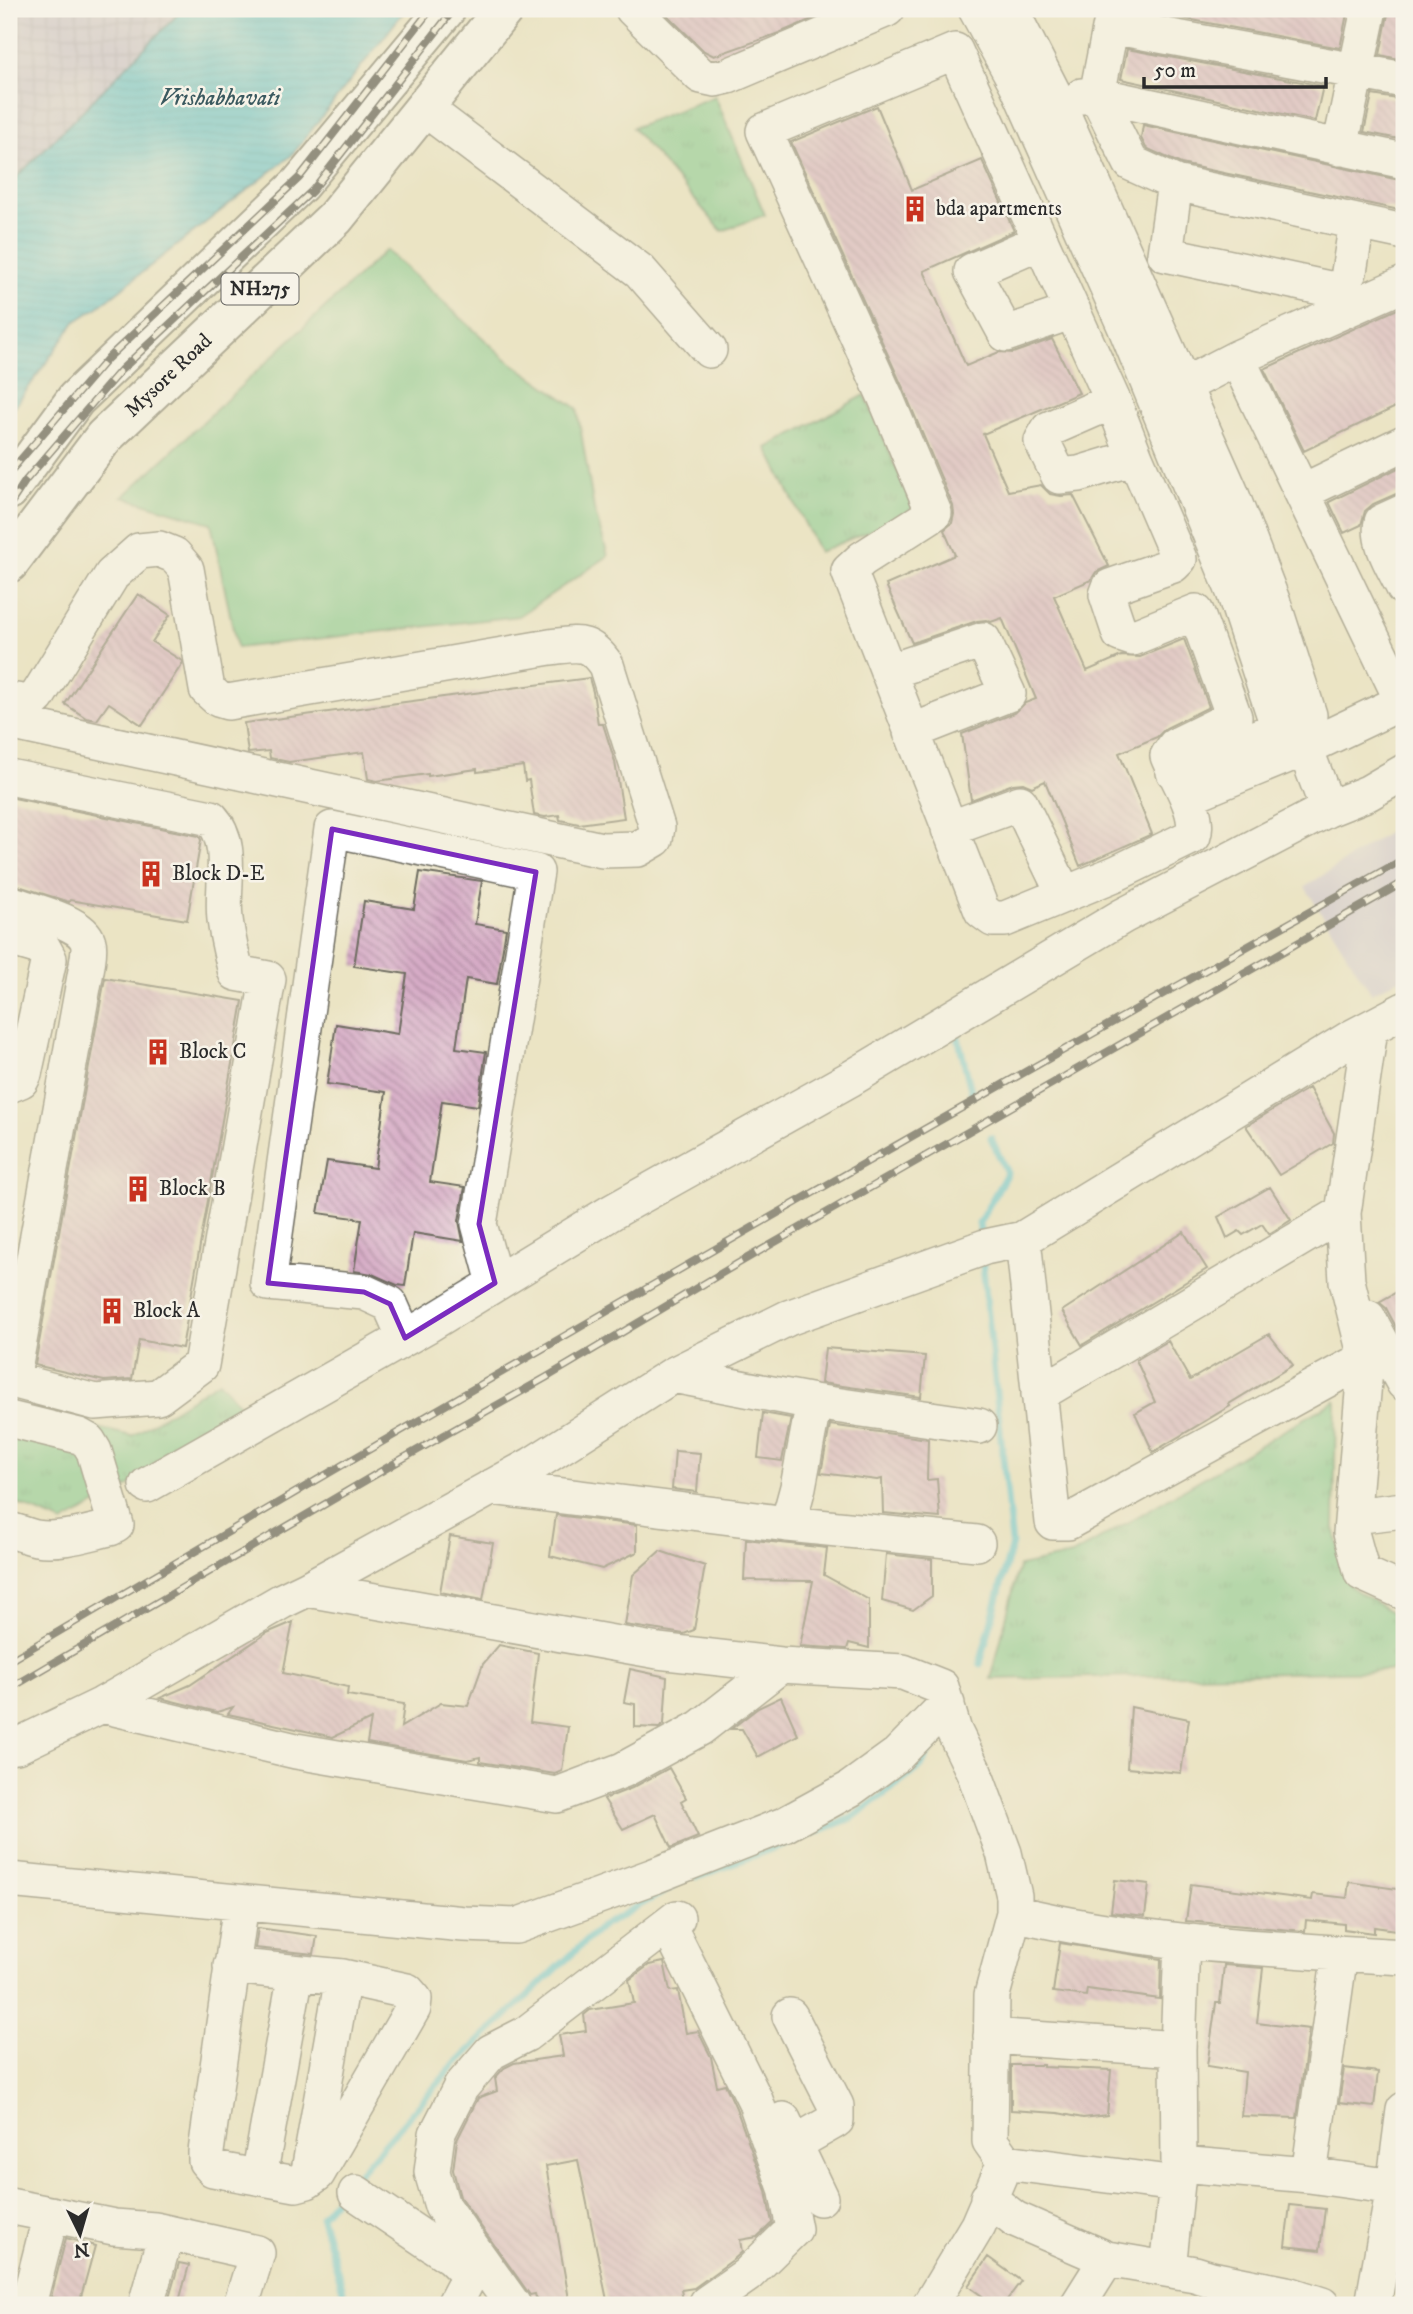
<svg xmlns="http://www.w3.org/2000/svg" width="1413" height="2314" font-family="'IM FELL DW Pica',serif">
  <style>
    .industrial { fill: url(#industrial-grid) }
    .railway { fill: #c8bfd8 }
    .grass { fill: #75c78a; stroke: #50795a; stroke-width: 2 }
    .park { fill: url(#park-tufts); stroke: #50795a; stroke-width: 2 }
    .water { fill: url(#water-rules); stroke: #447881; stroke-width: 2 }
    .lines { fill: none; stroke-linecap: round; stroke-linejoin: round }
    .stream { stroke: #5cc5d7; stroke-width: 7 }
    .building { fill: url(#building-back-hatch) }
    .minor-casing { stroke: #6e6c61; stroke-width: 38 }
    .highway-casing { stroke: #6e6c61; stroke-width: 42 }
    .minor { stroke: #fff; stroke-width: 35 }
    .highway { stroke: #fff; stroke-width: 38 }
    .rail-casing { stroke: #2b2b2b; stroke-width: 8 }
    .rail { stroke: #f7f3e8; stroke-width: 5; stroke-dasharray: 16; stroke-linecap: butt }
    .marked { fill: none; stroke: #7b2cbf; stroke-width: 5; stroke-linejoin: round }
    .labels { text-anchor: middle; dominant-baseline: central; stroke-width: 5; stroke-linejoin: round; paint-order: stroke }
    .shield { fill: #f7f3e8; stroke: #686764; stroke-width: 2 }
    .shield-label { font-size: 19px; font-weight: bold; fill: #2b2b2b }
    .poi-label { font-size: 21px; fill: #2b2b2b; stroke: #f7f3e8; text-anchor: start }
    .street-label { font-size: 21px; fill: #2b2b2b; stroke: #f7f3e8 }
    .water-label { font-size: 23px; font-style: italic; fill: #3a595f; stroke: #f7f3e8 }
  </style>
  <defs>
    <pattern id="industrial-grid" width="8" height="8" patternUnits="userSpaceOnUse" patternTransform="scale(1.75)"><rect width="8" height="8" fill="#c8bfd8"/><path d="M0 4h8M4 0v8" fill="none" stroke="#aca4ba"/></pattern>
    <pattern id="park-tufts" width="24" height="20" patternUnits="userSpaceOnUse" patternTransform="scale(1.75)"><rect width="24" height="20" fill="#75c78a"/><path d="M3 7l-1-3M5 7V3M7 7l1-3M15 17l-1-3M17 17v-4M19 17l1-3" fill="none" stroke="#60a271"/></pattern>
    <pattern id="water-rules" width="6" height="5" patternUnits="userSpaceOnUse" patternTransform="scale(1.75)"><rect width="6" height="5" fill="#5cc5d7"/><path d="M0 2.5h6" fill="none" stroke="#50a9b9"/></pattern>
    <pattern id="building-back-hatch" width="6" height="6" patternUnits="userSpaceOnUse" patternTransform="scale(1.75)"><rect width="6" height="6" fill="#d6abc6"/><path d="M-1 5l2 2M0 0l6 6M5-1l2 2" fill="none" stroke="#ae8ba1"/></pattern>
  </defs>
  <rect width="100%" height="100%" fill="#f7f3e8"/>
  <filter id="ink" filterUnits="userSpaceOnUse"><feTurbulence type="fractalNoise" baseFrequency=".0143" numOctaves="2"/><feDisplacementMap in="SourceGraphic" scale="14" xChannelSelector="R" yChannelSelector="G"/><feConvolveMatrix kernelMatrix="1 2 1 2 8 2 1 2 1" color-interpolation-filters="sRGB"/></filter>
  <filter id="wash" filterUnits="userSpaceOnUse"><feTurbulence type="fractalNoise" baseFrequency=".00686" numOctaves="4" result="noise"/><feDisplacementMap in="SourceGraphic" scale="28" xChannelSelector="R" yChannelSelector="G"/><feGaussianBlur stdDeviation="1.57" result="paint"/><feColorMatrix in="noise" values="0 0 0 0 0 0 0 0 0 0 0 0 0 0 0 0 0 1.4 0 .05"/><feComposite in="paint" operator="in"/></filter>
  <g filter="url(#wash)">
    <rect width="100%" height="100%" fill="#ebe4c4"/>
    <path class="industrial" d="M9 9H183L9 185Z"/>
    <path class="railway" d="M1404 822V977L1371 993 1305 887Z"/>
    <path class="grass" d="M386 250 505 358 577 408 594 509 608 556 519 616 237 648 211 523 123 497Z"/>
    <path class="park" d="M715 96 765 215 722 231 632 128Z
      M865 395 915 512 819 552 767 448Z
      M219 1381 251 1418 63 1523 9 1500V1408L132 1436Z
      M1336 1400 1334 1528 1351 1587 1404 1620V1669L1387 1671 991 1679 1019 1566 1072 1555Z"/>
    <path class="water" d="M183 9H406L292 155 98 307 75 322 9 415V185Z"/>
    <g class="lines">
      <path class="stream" d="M956 1029 972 1094
        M981 1239 979 1223 1007 1173 991 1138
        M980 1664 1012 1544 982 1257
        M698 1877 852 1818 921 1767 932 1746
        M352 2181 456 2063 601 1927 674 1886
        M338 2305 343 2290 321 2216 344 2189"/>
    </g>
    <g id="blocks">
      <path class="building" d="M661 9H836L779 33 714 56 704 51Z
        M1134 9H1348L1340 48Z
        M1389 9H1404V60L1380 55Z
        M1127 49 1323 86 1315 121 1121 79Z
        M1372 95 1404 100V140L1364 132Z
        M877 106 912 190 982 160 1014 231 924 271 966 366 999 352 1013 353 1052 339 1079 393 983 434 1008 491 1041 485 1050 494 1061 496 1073 495 1109 566 1096 572 1091 580 1054 596 1087 671 1121 656 1140 657 1184 639 1209 707 1166 728 1157 737 1119 753 1152 834 1080 866 1045 781 1032 787 1023 783 1013 784 971 800 962 734 1015 713 1025 703 1036 699 1002 618 991 622 986 620 977 621 912 643 886 585 955 555 944 530 952 523 954 514 953 506 903 388 791 142Z
        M1143 125 1404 181V211L1181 164 1146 148 1141 138Z
        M1404 306V403L1304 451 1264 369Z
        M1404 465V492L1396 494 1373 504 1365 511 1361 525 1344 533 1329 502Z
        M138 594 170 615 152 642 182 661V664L142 725 109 703 97 720 86 718 65 704Z
        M589 678 593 692 598 724H603L615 762 624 818 579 824 560 820 559 815 545 817 534 815 529 780 525 781 523 766 477 772V769L428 776V774L377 781 368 779 364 752 289 762 270 758 269 751 248 753 244 723Z
        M9 797 199 836 201 840 187 920 70 900 69 902 9 883Z
        M420 872 482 881 475 924 506 929 497 984 466 979 456 1048 486 1052 478 1106 442 1101 430 1182 465 1187 459 1221 463 1241 413 1233 405 1286 397 1285 372 1274 354 1271 362 1219 318 1213 327 1161 375 1168 386 1092 327 1084 336 1024 398 1034 407 974 354 966 364 901 414 909Z
        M105 978 243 1001 182 1348 139 1340 132 1379 104 1381 35 1365Z
        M1309 1088 1334 1133 1333 1143 1279 1175 1246 1126Z
        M1270 1187 1291 1220 1269 1234 1262 1224 1243 1235 1239 1231 1227 1238 1218 1217Z
        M1184 1232 1207 1269 1082 1345 1062 1311Z
        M1404 1288V1342L1386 1308 1379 1302Z
        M1269 1334 1293 1365 1229 1404 1230 1406 1153 1452 1135 1413 1155 1402 1136 1360 1168 1341 1190 1380Z
        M825 1348 925 1356 921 1397 821 1383Z
        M763 1413 791 1418 782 1461 758 1458Z
        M830 1425 928 1439 927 1480 937 1479 940 1518 883 1513 882 1479 877 1480 821 1473Z
        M675 1451 700 1453 697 1492 672 1489Z
        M556 1515 637 1525V1552L602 1569 550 1556Z
        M450 1536 493 1543 483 1600 440 1592Z
        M746 1539 827 1548 824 1575 869 1600V1648L849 1643 847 1649 800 1646 813 1581 744 1580Z
        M660 1551 705 1566 694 1630 684 1634 625 1625 633 1575Z
        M886 1554 932 1559V1596L913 1610 882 1601Z
        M293 1622 283 1673 348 1687 347 1695 404 1704 401 1727 441 1703 468 1706 483 1664 499 1645 538 1653 530 1722 568 1727 562 1771 555 1774 480 1762V1757L467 1760 367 1743 371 1719 333 1737 228 1714 233 1707 217 1712 160 1698 190 1685 267 1633Z
        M630 1669 667 1677 664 1724 659 1728 635 1727V1704L624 1702Z
        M781 1697 798 1735 758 1757 742 1729H731L758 1708Z
        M1131 1707 1189 1719 1181 1773 1127 1768Z
        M669 1768 686 1798 681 1801 698 1837 671 1848 655 1814 623 1829 604 1799 632 1788Z
        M1115 1880 1149 1884 1145 1916 1111 1912Z
        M1349 1882 1404 1890V1931L1374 1927V1933L1344 1929V1924L1306 1920 1305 1931 1186 1921 1191 1884 1312 1900 1313 1894 1347 1898Z
        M258 1928 317 1936 314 1954 255 1948Z
        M1060 1943 1161 1959 1160 1999 1087 1989 1086 1996 1053 1992Z
        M664 1962 670 1991 678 1990 686 2033 698 2031 711 2057 717 2086 725 2084 736 2108 766 2191 772 2223 757 2237 740 2240 742 2252 734 2259 694 2288 681 2290 684 2305H608L578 2160 546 2166 570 2305H538L535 2294 530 2295 460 2197 453 2170 457 2140 478 2098 497 2091 495 2078 504 2068 514 2063 563 2056 559 2035 586 2031 584 2015 590 2010 634 2003 629 1980 649 1965Z
        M1224 1965 1263 1968 1257 2023 1309 2029 1297 2118 1241 2116 1245 2072 1207 2066 1216 2003H1220Z
        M1011 2065H1043V2067L1111 2070 1107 2115 1083 2118 1058 2113 1011 2110Z
        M1344 2068 1378 2072 1374 2107 1339 2103Z
        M1290 2205 1325 2209 1320 2250 1285 2246Z
        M66 2238 95 2246 79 2304 51 2297Z
        M988 2257 1021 2281 1003 2305H995L968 2286Z
        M179 2263 189 2265 178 2305H167Z"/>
    </g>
  </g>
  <g filter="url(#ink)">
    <use href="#blocks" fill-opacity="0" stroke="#6e6c61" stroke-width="2"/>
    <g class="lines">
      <g class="minor-casing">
        <path id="minor" d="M633 9 701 76 715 79 728 76 887 9
          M976 9 1017 84 1125 326 1234 592 1279 729 1305 748
          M1010 9 1055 97 1230 491 1273 603 1309 715 1305 748 1328 809
          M1114 9 1097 95 1131 163 1175 183 1404 232
          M1111 26 1404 80
          M955 51 1113 401 1049 429 1042 441 1059 476 1079 474 1135 457 1179 559 1173 565 1110 587 1107 595 1120 634 1132 638 1196 612 1234 717 1175 746 1168 756C1177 779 1201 813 1193 836L1117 873 1005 919H993L982 911 849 571 862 559 934 513 885 396 764 131Z
          M1082 96 1097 95 1404 161
          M424 108 640 271 709 350
          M1340 148 1369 9
          M1175 183 1165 254 1339 291
          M1041 241 972 271 1006 334 1073 311
          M1349 272 1357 222
          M1237 358 1403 702
          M1183 386 1237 358 1404 284
          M1113 401 1135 457
          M1302 492 1404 443
          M1404 512 1382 522C1377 543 1395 569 1404 588
          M888 672 983 640 1008 694 911 732
          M9 700 31 703 37 697 112 575 139 551 159 549 174 555 186 569 207 689 218 699 228 702 550 647C578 644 588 639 606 665L657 827 655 839 638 849 602 850 9 722
          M1174 772 1186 764 1279 729
          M9 777 211 818C235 844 221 886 225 919 227 937 232 955 236 973L268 979 201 1365 158 1397 95 1402 12 1380 87 965C88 958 90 948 88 942 82 921 28 910 9 903
          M1188 796 1305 748 1404 701
          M949 829 1020 803 1064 894
          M9 938 43 948 49 959 24 1074 21 1080 9 1085
          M1370 1029 1343 1213 1347 1281 1366 1358 1351 1533 1362 1573 1404 1592
          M1023 1239 1053 1522H1068L1366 1358
          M1368 1318 1404 1383
          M405 1338 390 1304 364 1292 268 1283 332 829 536 872 479 1224 495 1283
          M673 1375 814 1402 979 1426
          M1039 1394 1343 1213
          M9 1419 79 1436 88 1441 94 1451 116 1525 110 1528C87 1533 61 1542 36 1538 27 1536 18 1532 9 1530
          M147 1485 426 1326 612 1212 850 1079 1123 916 1328 809 1368 793 1404 772
          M491 1487 788 1524 977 1543
          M1353 1516 1404 1510
          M788 1524 798 1487 814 1402
          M307 1589 532 1465 673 1375 788 1318 985 1247 1023 1239 1351 1038 1404 1010
          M102 1705 296 1751 557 1795 623 1770 700 1728 781 1665
          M9 1747 17 1746 102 1705 282 1601 307 1589 658 1651 781 1665 903 1672 941 1687 954 1731 974 1772 1004 1853 1014 1896V1913L992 1995 990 2141 1005 2162 978 2225 930 2305
          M9 1880 464 1924 516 1926 654 1876 784 1825 850 1789 897 1755 947 1704
          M1014 1913C1141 1944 1274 1949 1404 1957
          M668 1925 755 2100 786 2188 794 2229 747 2275 707 2303 708 2305
          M231 1966 343 1977 407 1991 414 1999 413 2008 317 2174 307 2181 296 2184 213 2169 206 2161V2152L241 1903
          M790 2016 836 2106V2120L794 2144
          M991 2036 1178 2049
          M783 2120 820 2198
          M1005 2162 1177 2184
          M1179 2164 1309 2175 1394 2187
          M309 2171 343 1977
          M1309 2175 1340 1953
          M259 2177 296 1973
          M356 2193 451 2257 466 2272 465 2284 454 2305
          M988 2198 1015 2219 1107 2259 1195 2274 1211 2279 1291 2295 1322 2305
          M9 2206 114 2227 155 2230 163 2244 146 2305
          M155 2230 257 2253 241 2305
          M1168 2269 1179 2164 1178 2049 1182 1941
          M28 2305 51 2214
          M513 2305 442 2206 432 2172 437 2134 461 2087 491 2052 526 2034 677 1918
          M1078 2305 1107 2259
          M1373 2305 1394 2187 1404 2110"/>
      </g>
      <g class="highway-casing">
        <g id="highway">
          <path d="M9 490 76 399 300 184 446 9"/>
          <path id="s1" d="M9 563 104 437 335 218 504 9"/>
        </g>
      </g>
      <use href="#minor" class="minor"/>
      <use href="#highway" class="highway"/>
      <g class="rail-casing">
        <path id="rail" d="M9 473 108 358 299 178 431 9
          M9 506 26 480 121 370 312 191 454 9
          M9 1661C471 1388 935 1120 1404 859
          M9 1689 402 1459 547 1377 737 1264 1404 882"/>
      </g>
      <use href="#rail" class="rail"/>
    </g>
  </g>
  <path d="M0 0H1413V2314H0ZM332 829 536 872 479 1224 495 1283 405 1338 390 1304 364 1292 268 1283Z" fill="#ebe4c4" fill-opacity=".55" fill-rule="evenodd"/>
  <path class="marked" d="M332 829 536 872 479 1224 495 1283 405 1338 390 1304 364 1292 268 1283Z"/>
  <defs>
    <g id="building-bare" transform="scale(2.1)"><path d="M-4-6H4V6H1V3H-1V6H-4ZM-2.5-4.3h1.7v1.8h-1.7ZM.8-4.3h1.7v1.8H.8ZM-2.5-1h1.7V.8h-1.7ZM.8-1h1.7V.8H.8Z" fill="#c8321e" stroke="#f7f3e8" stroke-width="2.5" paint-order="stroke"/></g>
  </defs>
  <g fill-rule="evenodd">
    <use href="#building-bare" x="915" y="209"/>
    <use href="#building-bare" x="151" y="874"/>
    <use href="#building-bare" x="158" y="1052"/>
    <use href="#building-bare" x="138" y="1189"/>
    <use href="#building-bare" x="112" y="1311"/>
  </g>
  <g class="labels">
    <rect class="shield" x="221.5" y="273.5" width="77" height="31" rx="5"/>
    <g class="shield-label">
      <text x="260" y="289">NH275</text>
    </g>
    <g class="poi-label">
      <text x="936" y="209">bda apartments</text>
      <text x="172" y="874">Block D-E</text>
      <text x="179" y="1052">Block C</text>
      <text x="159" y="1189">Block B</text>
      <text x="133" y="1311">Block A</text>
    </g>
    <g class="street-label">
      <text stroke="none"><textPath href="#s1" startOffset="247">Mysore Road</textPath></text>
    </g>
    <g class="water-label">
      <text x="220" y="98">Vrishabhavati</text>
    </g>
  </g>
  <rect width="1413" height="2314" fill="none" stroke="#f7f3e8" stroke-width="35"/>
  <g transform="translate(80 2234) rotate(175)" stroke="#f7f3e8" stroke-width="5" paint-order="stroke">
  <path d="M0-5L12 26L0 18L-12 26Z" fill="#2b2b2b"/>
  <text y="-10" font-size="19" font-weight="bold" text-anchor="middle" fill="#2b2b2b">N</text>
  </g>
  <path d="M1144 77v10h182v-10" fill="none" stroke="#2b2b2b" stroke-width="3.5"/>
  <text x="1154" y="77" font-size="21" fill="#2b2b2b" stroke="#f7f3e8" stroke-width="5" paint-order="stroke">50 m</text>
</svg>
